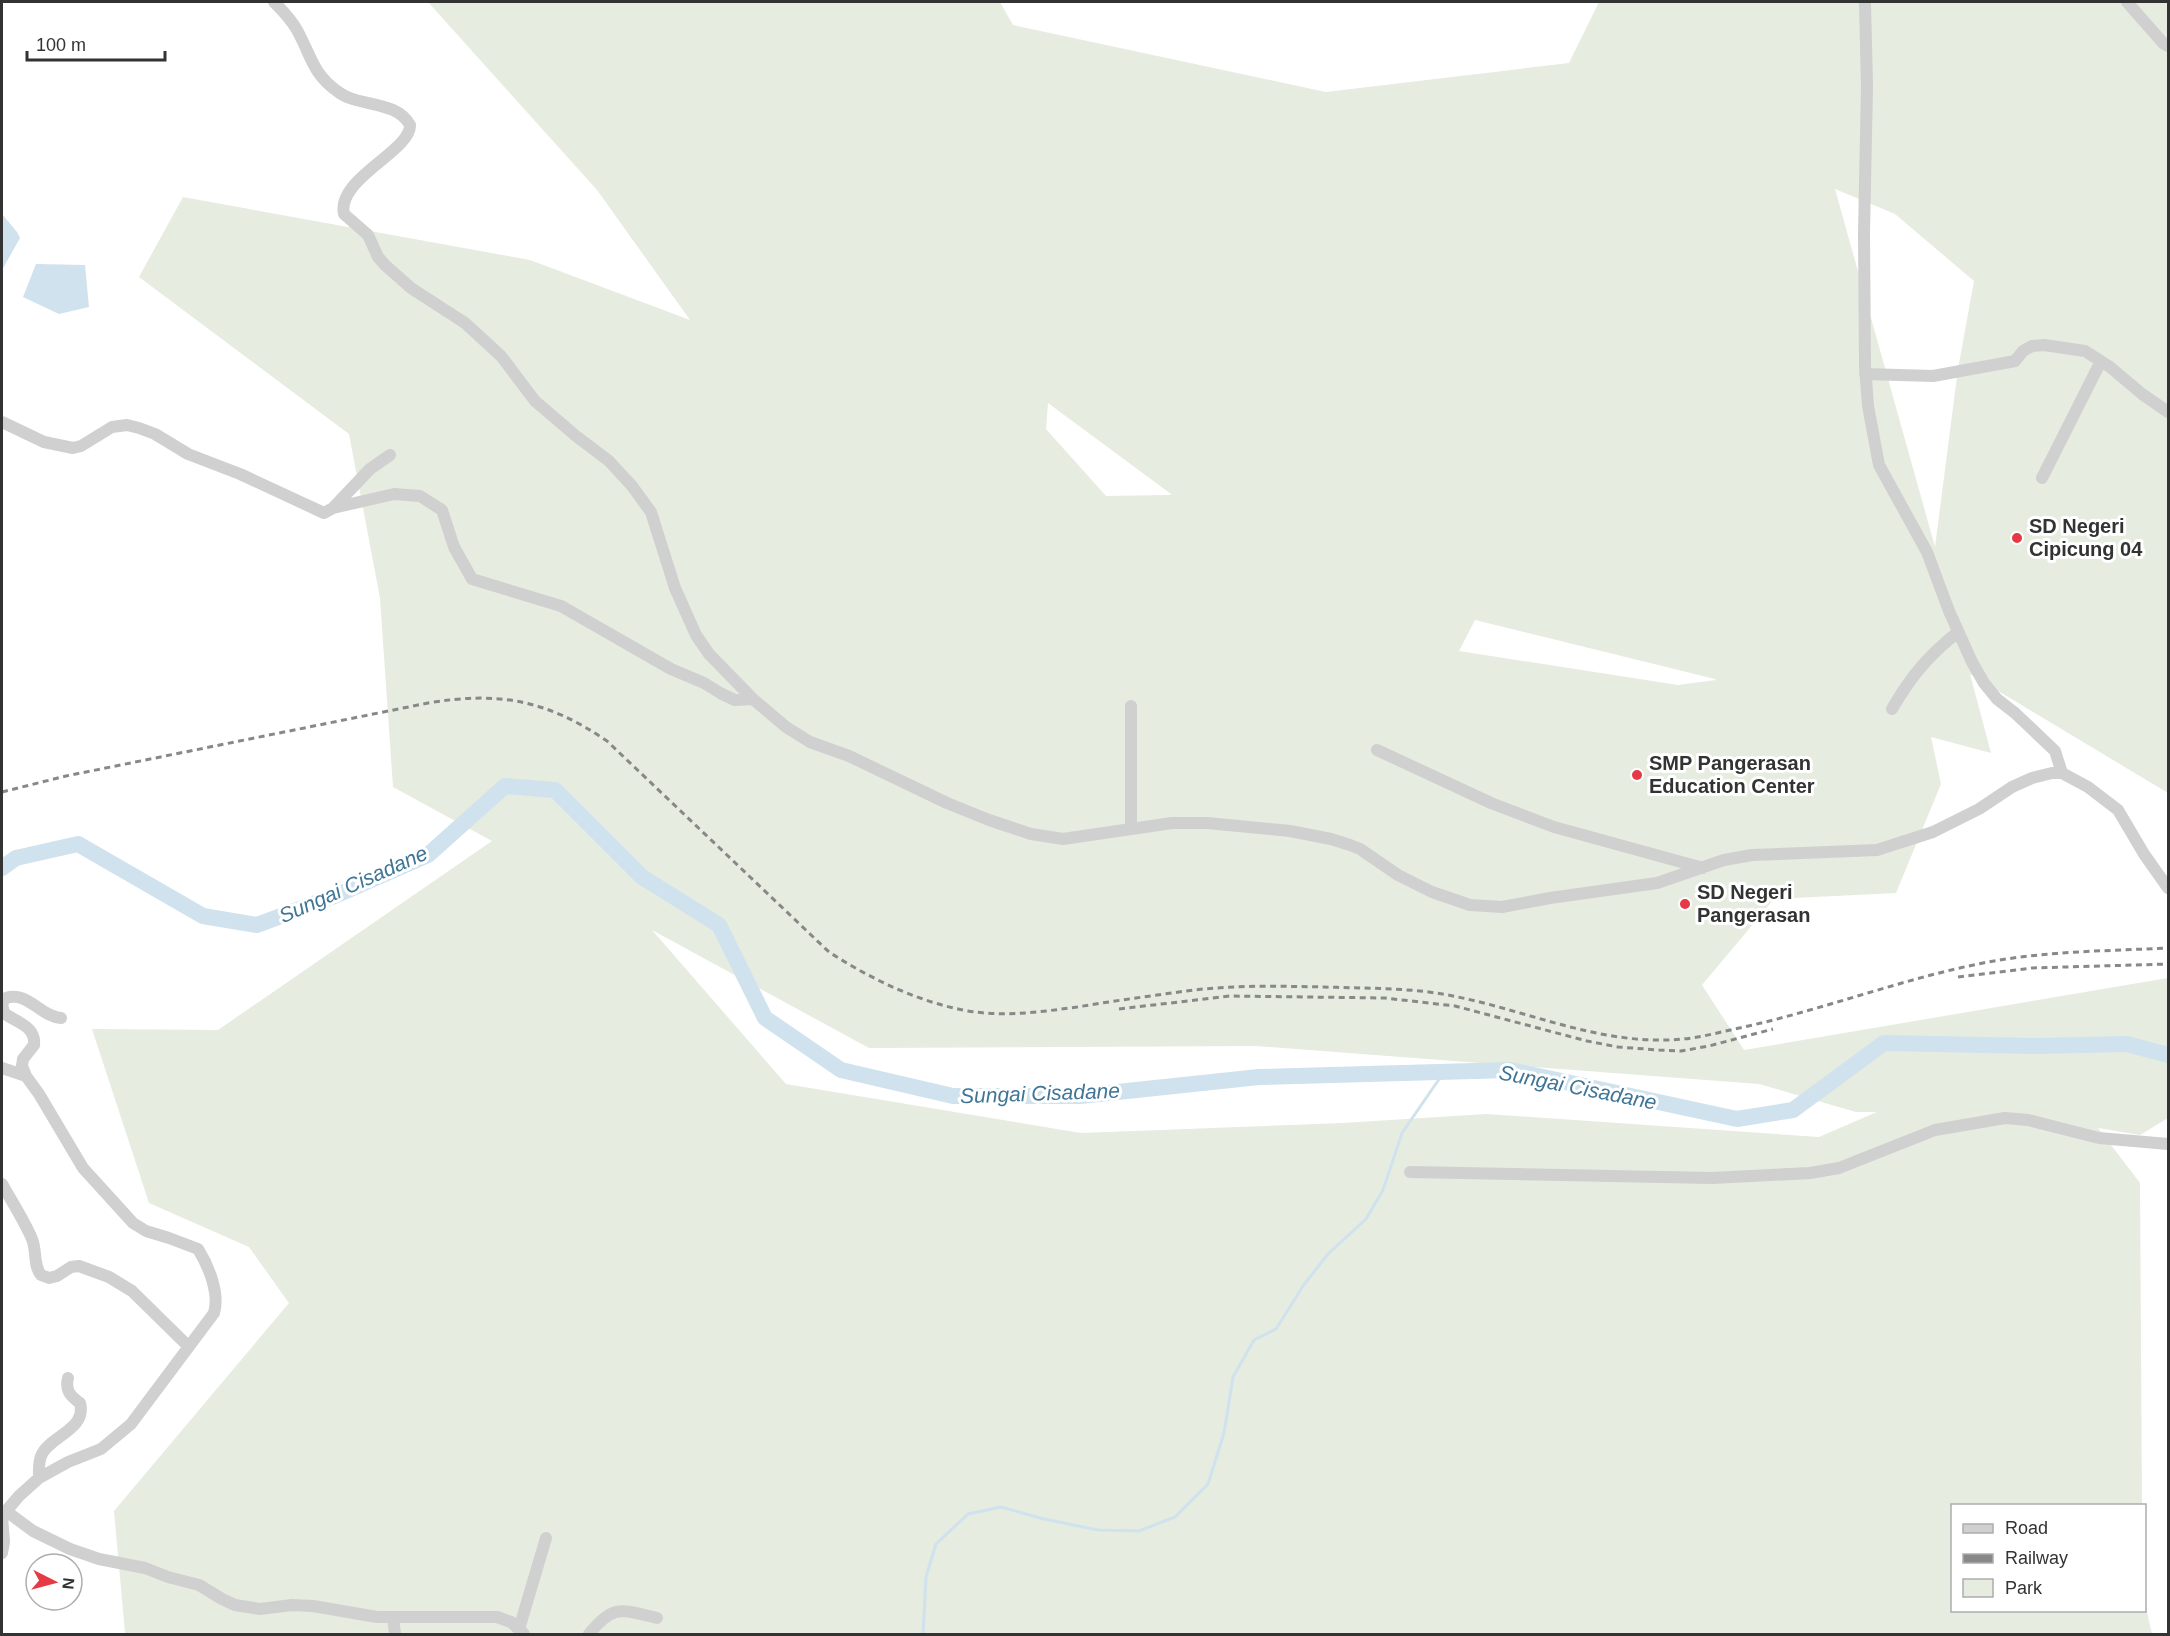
<svg xmlns="http://www.w3.org/2000/svg" width="2170" height="1636" font-family="Helvetica,sans-serif">
  <style>
    .green { fill: #e6ecdf; fill-rule: evenodd }
    .water { fill: #cfe2ee }
    .lines { fill: none; stroke-linecap: round; stroke-linejoin: round }
    .stream { stroke: #cfe2ee; stroke-width: 3 }
    .river { stroke: #cfe2ee; stroke-width: 16 }
    .minor { stroke: #d0d0d0; stroke-width: 12 }
    .rail { stroke: #888; stroke-width: 3; stroke-dasharray: 6 4.5; stroke-linecap: butt }
    .poi-dot { fill: #e63946; stroke: #fff; stroke-width: 2 }
    .labels { text-anchor: middle; dominant-baseline: central; stroke-width: 6; stroke-linejoin: round; paint-order: stroke }
    .poi-label { font-size: 20px; font-weight: bold; fill: #333; stroke: #fff; text-anchor: start }
    .water-label { font-size: 21px; font-style: italic; fill: #3f7597; stroke: #fff }
  </style>
  <rect width="100%" height="100%" fill="#fff"/>
  <path class="green" d="M428 2H1000L1013 25 1326 92 1569 63 1599 2H2168V793L1970 674 1991 753 1931 737 1941 784 1896 893 1774 899 1702 985 1744 1050 2168 978V1118L2140 1135 2098 1128 2140 1183 2142 1505 1952 1506V1610H2144L2145 1603 2152 1634H118L125 1633 114 1511 289 1303 249 1247 149 1203 92 1029 218 1030 492 841 393 787 380 598 349 434 139 277 183 197 530 260 690 320 597 190ZM1835 189 1895 214 1974 281 1958 369 1935 547ZM1048 403 1171 494 1170 495 1106 496 1046 429ZM1475 620 1715 679 1716 680 1678 685 1459 651ZM652 930 869 1048 1256 1046 1759 1084 1856 1112H1877L1819 1137 1486 1114 1343 1123 1081 1133 786 1084Z"/>
  <path class="water" d="M2 214 17 232 20 238 2 270Z
    M36 264 85 265 89 307 59 314 23 297Z"/>
  <g class="lines">
    <path class="stream" d="M923 1634 926 1577 936 1544 968 1514 1001 1507 1044 1519 1098 1530 1139 1531 1175 1517 1208 1484 1224 1433 1233 1377 1254 1340 1276 1329 1303 1286 1328 1254 1366 1219 1383 1190 1402 1133 1444 1072"/>
    <path class="river" d="M2 868 16 858 78 844 203 916 257 925 337 895 428 855 505 786 555 790 642 877 719 925 765 1018 841 1070 953 1096H1080L1259 1077 1510 1070 1737 1119 1793 1110 1884 1043 2036 1046 2127 1044 2168 1055"/>
    <path class="minor" d="M274 2C283 11 291 19 297 30 311 55 312 73 337 91 358 108 395 99 410 125 411 151 336 179 344 214L368 235 378 257 385 265 411 288 465 323 501 356 535 401 576 436 609 461 632 486 651 512 675 588 696 635 709 654 753 699 786 727 810 742 849 756 947 803 989 820 1031 834 1063 839 1172 823H1207L1290 831 1331 839 1350 845 1360 849 1398 875 1432 892 1470 905 1502 907 1550 898 1657 883 1724 860 1752 855 1877 850 1933 832 1979 809 2012 787 2032 778 2052 773H2062L2088 787 2118 810 2144 854 2168 888
      M1865 2 1867 87 1864 233 1865 366 1868 406 1879 465 1927 552 1949 611 1972 662 1984 683 1997 699 2015 713 2055 751 2062 773
      M2127 2 2163 43 2168 46
      M1865 374 1933 376 2015 361 2023 351 2032 346 2044 345 2085 351 2110 367 2142 394 2168 412
      M2 422 44 442 73 448 81 446 112 427 127 425 139 428 155 434 188 454 240 474 324 513 333 508 370 469 390 455
      M2042 478 2101 361
      M333 508 394 494 420 496 442 510 454 547 472 579 561 606 671 669 704 683 722 694 735 700 753 699
      M1131 706V829
      M1892 709C1911 676 1929 655 1958 632
      M1377 750 1491 803 1554 827 1703 868
      M2 1068 26 1076
      M1410 1172 1712 1178 1810 1173 1839 1168 1935 1130 2005 1118 2028 1120 2099 1138 2168 1144
      M2 1184C12 1202 24 1220 32 1239 37 1251 33 1265 41 1275L49 1278 57 1276 71 1267 79 1266 109 1277 132 1291 188 1346
      M39 1478C39 1470 38 1461 42 1454 51 1436 87 1429 80 1403 70 1396 65 1390 68 1378
      M6 1511 33 1531 70 1549 99 1559 145 1568 168 1577 199 1585 222 1599 235 1605 260 1609 292 1605 313 1606 377 1617H497L511 1622 524 1634
      M2 1516 19 1496 39 1478 68 1462 101 1449 131 1424 214 1313C220 1293 208 1265 198 1249L169 1238 146 1231 133 1223 83 1168 39 1094 26 1076 22 1066 23 1059 34 1045C36 1026 17 1023 4 1013L2 1004 6 998C28 991 41 1017 61 1018
      M2 1553 4 1542 2 1516
      M393 1618 395 1634
      M519 1629 546 1538
      M589 1634C614 1603 622 1610 657 1618"/>
    <path class="rail" d="M2 792 66 776 428 703C499 691 547 700 607 741L829 952C871 979 918 1002 968 1011 1005 1017 1040 1012 1077 1007 1113 1001 1150 996 1186 991 1232 985 1278 986 1324 987 1356 988 1388 988 1420 991 1509 1000 1592 1048 1683 1039 1704 1037 1724 1031 1744 1027 1825 1009 1902 979 1983 963 2044 951 2107 951 2168 948
      M1958 977 2032 968 2168 964
      M1119 1009 1230 996 1385 998 1455 1006 1587 1041 1618 1047 1659 1050 1681 1051 1709 1046 1773 1029"/>
  </g>
  <g class="poi-dot">
    <circle cx="2017" cy="538" r="6"/>
    <circle cx="1637" cy="775" r="6"/>
    <circle cx="1685" cy="904" r="6"/>
  </g>
  <g class="labels">
    <g class="poi-label">
      <text x="2029" y="526">SD Negeri<tspan x="2029" dy="23">Cipicung 04</tspan></text>
      <text x="1649" y="763">SMP Pangerasan<tspan x="1649" dy="23">Education Center</tspan></text>
      <text x="1697" y="892">SD Negeri<tspan x="1697" dy="23">Pangerasan</tspan></text>
    </g>
    <g class="water-label">
      <text transform="translate(353 884) rotate(-24)">Sungai Cisadane</text>
      <text transform="translate(1578 1087) rotate(11)">Sungai Cisadane</text>
      <text transform="translate(1040 1093) rotate(-2)">Sungai Cisadane</text>
    </g>
  </g>
  <rect width="2170" height="1636" fill="none" stroke="#333333" stroke-width="6"/>
  <rect x="1951" y="1504" width="195" height="108" fill="#ffffff" stroke="#adadad" stroke-width="1.5"/>
  <rect x="1963" y="1524" width="30" height="9" fill="#d0d0d0" stroke="#adadad" stroke-width="1.5"/>
  <text x="2005" y="1534" font-size="18" fill="#333333">Road</text>
  <rect x="1963" y="1554" width="30" height="9" fill="#888888" stroke="#adadad" stroke-width="1.5"/>
  <text x="2005" y="1564" font-size="18" fill="#333333">Railway</text>
  <rect x="1963" y="1579" width="30" height="18" fill="#e6ecdf" stroke="#adadad" stroke-width="1.5"/>
  <text x="2005" y="1594" font-size="18" fill="#333333">Park</text>
  <g transform="translate(54 1582) rotate(96)"><circle r="28" fill="#ffffff" stroke="#adadad" stroke-width="1.5"/>
  <path d="M0-4.5L10 22L0 15L-10 22Z" fill="#e63946"/>
  <text y="-9" font-size="16" font-weight="bold" text-anchor="middle" fill="#333333">N</text>
  </g>
  <path d="M27 51v9h138v-9" fill="none" stroke="#333333" stroke-width="3"/>
  <text x="36" y="51" font-size="18" fill="#333333" stroke="#ffffff" stroke-width="4.5" paint-order="stroke">100 m</text>
</svg>
